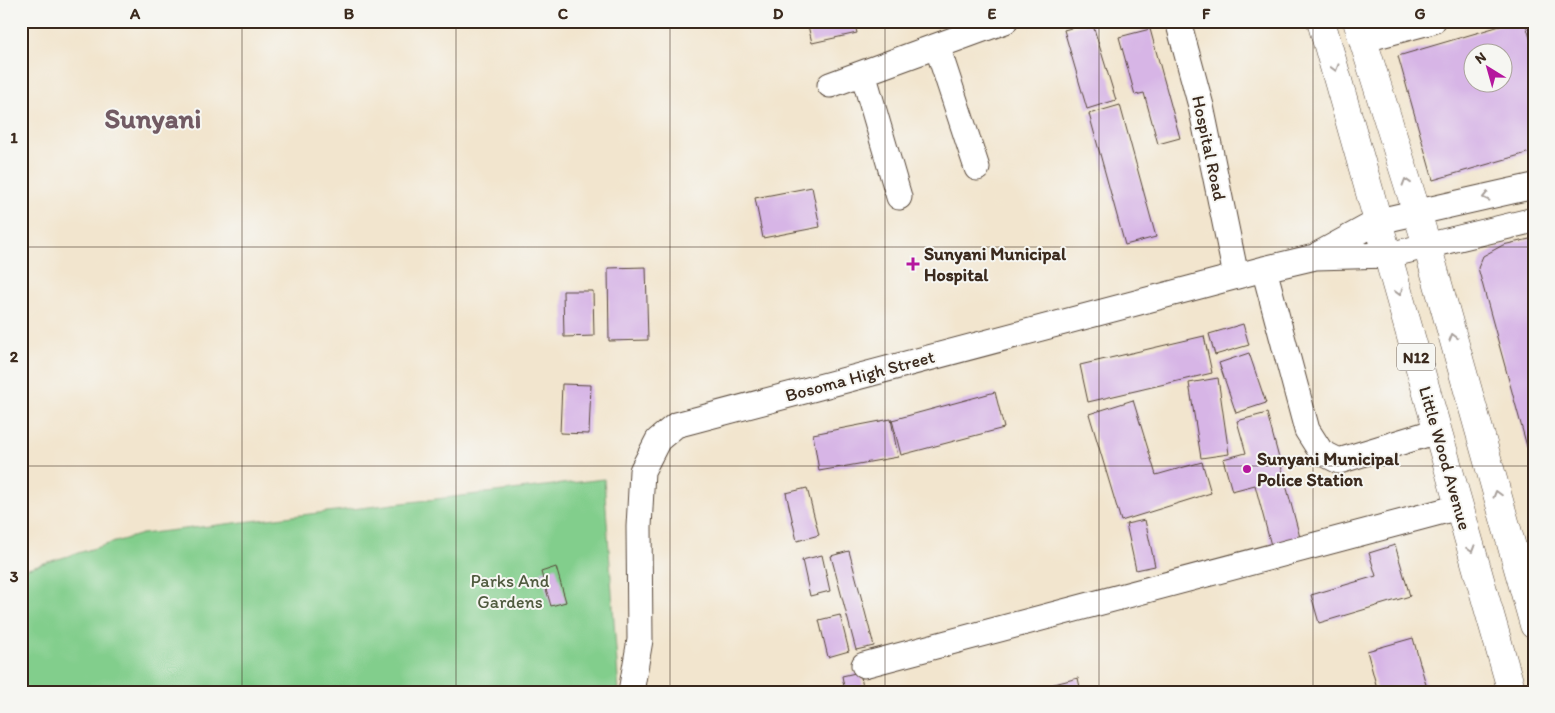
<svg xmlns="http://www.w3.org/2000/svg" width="1555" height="713" font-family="Itim,sans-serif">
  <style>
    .green { fill: #82ce8c; stroke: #5e7c55 }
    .building { fill: #d7b5e6; fill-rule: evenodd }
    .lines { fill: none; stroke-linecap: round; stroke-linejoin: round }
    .minor-casing { stroke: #564638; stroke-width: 27 }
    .highway-casing { stroke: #564638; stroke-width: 29 }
    .minor { stroke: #fff; stroke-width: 25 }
    .highway { stroke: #fff; stroke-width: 28 }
    .oneway { stroke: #a79f9a }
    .grid { fill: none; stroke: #3b2a1e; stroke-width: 1; stroke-opacity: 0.55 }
    .poi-dot { fill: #b5179e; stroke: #f6f6f2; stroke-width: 2 }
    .labels { text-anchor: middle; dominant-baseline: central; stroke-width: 4; stroke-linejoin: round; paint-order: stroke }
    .shield { fill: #f6f6f2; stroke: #73675e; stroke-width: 1 }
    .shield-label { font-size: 16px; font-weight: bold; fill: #3b2a1e }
    .street-label { font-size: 18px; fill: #3b2a1e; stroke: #f6f6f2 }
    .poi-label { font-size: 18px; font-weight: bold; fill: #3b2a1e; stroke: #f6f6f2; text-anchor: start }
    .park-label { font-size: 18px; fill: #505b3f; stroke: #f6f6f2 }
    .town-label { font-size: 28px; font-weight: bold; fill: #725b64; stroke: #f6f6f2 }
    .neatline { fill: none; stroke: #3b2a1e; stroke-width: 2 }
    .grid-label { font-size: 16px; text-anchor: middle; font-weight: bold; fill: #3b2a1e }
  </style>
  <rect width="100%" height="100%" fill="#f6f6f2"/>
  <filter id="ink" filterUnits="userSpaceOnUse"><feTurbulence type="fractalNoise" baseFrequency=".02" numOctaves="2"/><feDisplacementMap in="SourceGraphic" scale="10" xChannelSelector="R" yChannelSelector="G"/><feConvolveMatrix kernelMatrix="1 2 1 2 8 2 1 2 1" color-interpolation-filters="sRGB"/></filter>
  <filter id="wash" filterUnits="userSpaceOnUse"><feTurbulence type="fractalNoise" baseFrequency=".0096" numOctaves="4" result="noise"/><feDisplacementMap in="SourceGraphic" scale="20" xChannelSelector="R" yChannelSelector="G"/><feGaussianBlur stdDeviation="1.12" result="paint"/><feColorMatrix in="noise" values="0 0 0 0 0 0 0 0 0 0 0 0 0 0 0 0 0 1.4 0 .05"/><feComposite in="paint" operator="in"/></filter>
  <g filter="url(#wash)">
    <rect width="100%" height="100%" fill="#f2e5ce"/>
    <path class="green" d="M604 479 619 692H21V570L142 534Z"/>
    <g id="blocks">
      <path class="building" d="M807 21H854L857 33 812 43Z
        M1517 21H1525L1534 52V151L1433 180 1398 56ZM1472 52H1502V82H1472Z
        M1092 22 1116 100 1087 109 1064 30Z
        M1150 29 1180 138 1158 144 1144 93 1135 95 1119 37Z
        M1120 105 1156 237 1125 245 1089 114Z
        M812 187 820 227 763 238 755 198Z
        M1534 238V449L1528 450 1478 268 1483 256 1503 245Z
        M646 267 648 340 609 341 608 268Z
        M563 291H593L594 336 564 337Z
        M1243 324 1249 345 1215 355 1209 334Z
        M1204 336 1212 373 1088 402 1080 365Z
        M1249 353 1266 403 1236 413 1219 363Z
        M1218 378 1229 454 1201 458 1189 383Z
        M562 384 591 385 589 434 560 433Z
        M995 392 1004 428 901 455 892 420Z
        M1133 400 1156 475 1202 462 1211 493 1121 521 1089 414Z
        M1267 413 1302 545 1273 553 1255 485 1232 491 1223 459 1246 453 1237 421Z
        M891 419 898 457 819 471 813 434Z
        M807 488 819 535 797 541 786 493Z
        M1145 520 1155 566 1136 570 1126 524Z
        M1395 545 1410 596 1319 623 1311 595 1376 576 1369 553Z
        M849 551 874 646 856 650 831 556Z
        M822 555 830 591 810 596 802 560Z
        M556 567 566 602 551 606 541 572Z
        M840 615 849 651 828 657 819 620Z
        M1413 638 1428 692H1378L1367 651Z
        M860 672 864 692H845L842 676Z
        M1078 678 1081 692H1027V691Z"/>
    </g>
  </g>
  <g filter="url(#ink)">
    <use href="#blocks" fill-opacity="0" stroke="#564638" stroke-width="1"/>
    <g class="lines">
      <g class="minor-casing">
        <path id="minor" d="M1178 21 1201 106 1236 276
          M1362 40 1433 21
          M937 46 977 168
          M863 73 899 197
          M830 85 1005 21
          M1319 254 1379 221 1534 186
          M1264 269 1307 430 1321 452 1339 461 1437 431
          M864 665 1459 507
          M631 692 640 640 639 527 642 471 658 440 676 425 1264 269 1315 257 1389 255 1534 220"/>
      </g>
      <g class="highway-casing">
        <path id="highway" d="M1321 21 1512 692
          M1357 21 1427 245 1534 625"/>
      </g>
      <use href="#minor" class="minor"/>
      <use href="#highway" class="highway"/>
    </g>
    <defs><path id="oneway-chevron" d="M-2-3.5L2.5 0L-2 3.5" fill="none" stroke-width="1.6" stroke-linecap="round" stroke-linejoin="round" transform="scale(1.25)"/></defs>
    <g class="oneway">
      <use href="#oneway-chevron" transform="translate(1335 68) rotate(74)"/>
      <use href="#oneway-chevron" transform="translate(1406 182) rotate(-107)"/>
      <use href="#oneway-chevron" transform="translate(1486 197) rotate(167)"/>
      <use href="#oneway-chevron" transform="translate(1399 292) rotate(75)"/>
      <use href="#oneway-chevron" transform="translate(1453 337) rotate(-106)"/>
      <use href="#oneway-chevron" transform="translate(1497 494) rotate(-106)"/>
      <use href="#oneway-chevron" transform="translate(1471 549) rotate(74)"/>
    </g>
  </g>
  <path class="grid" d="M242 21V692M456 21V692M670 21V692M885 21V692M1099 21V692M1313 21V692M21 247H1534M21 466H1534"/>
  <g class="poi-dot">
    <path d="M910.5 256.5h5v5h5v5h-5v5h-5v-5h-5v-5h5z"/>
    <circle cx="1247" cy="469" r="5"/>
  </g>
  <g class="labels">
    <rect class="shield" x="1397" y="343.5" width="38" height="27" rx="4"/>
    <g class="shield-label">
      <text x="1416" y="357">N12</text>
    </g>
    <g class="street-label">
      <text transform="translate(1209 148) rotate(78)">Hospital Road</text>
      <text transform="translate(860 376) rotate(-15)">Bosoma High Street</text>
      <text transform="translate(1445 458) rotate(74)">Little Wood Avenue</text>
    </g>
    <g class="poi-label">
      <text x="924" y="254">Sunyani Municipal<tspan x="924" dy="21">Hospital</tspan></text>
      <text x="1257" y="459">Sunyani Municipal<tspan x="1257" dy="21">Police Station</tspan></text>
    </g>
    <g class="park-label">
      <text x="510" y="581">Parks And<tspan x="510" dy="21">Gardens</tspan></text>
    </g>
    <g class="town-label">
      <text x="153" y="118">Sunyani</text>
    </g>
  </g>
  <rect width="1555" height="713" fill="none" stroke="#f6f6f2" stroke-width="55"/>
  <g transform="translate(1488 68) rotate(323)"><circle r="24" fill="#f6f6f2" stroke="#aba49d"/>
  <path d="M0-4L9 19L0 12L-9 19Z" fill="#b5179e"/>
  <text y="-8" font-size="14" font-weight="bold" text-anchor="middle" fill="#3b2a1e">N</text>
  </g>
  <rect x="28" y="28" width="1500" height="658" class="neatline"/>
  <g class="grid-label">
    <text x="135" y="19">A</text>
    <text x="349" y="19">B</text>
    <text x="563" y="19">C</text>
    <text x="778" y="19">D</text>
    <text x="992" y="19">E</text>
    <text x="1206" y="19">F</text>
    <text x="1420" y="19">G</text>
    <text x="14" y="143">1</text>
    <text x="14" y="362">2</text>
    <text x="14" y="582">3</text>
  </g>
</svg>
